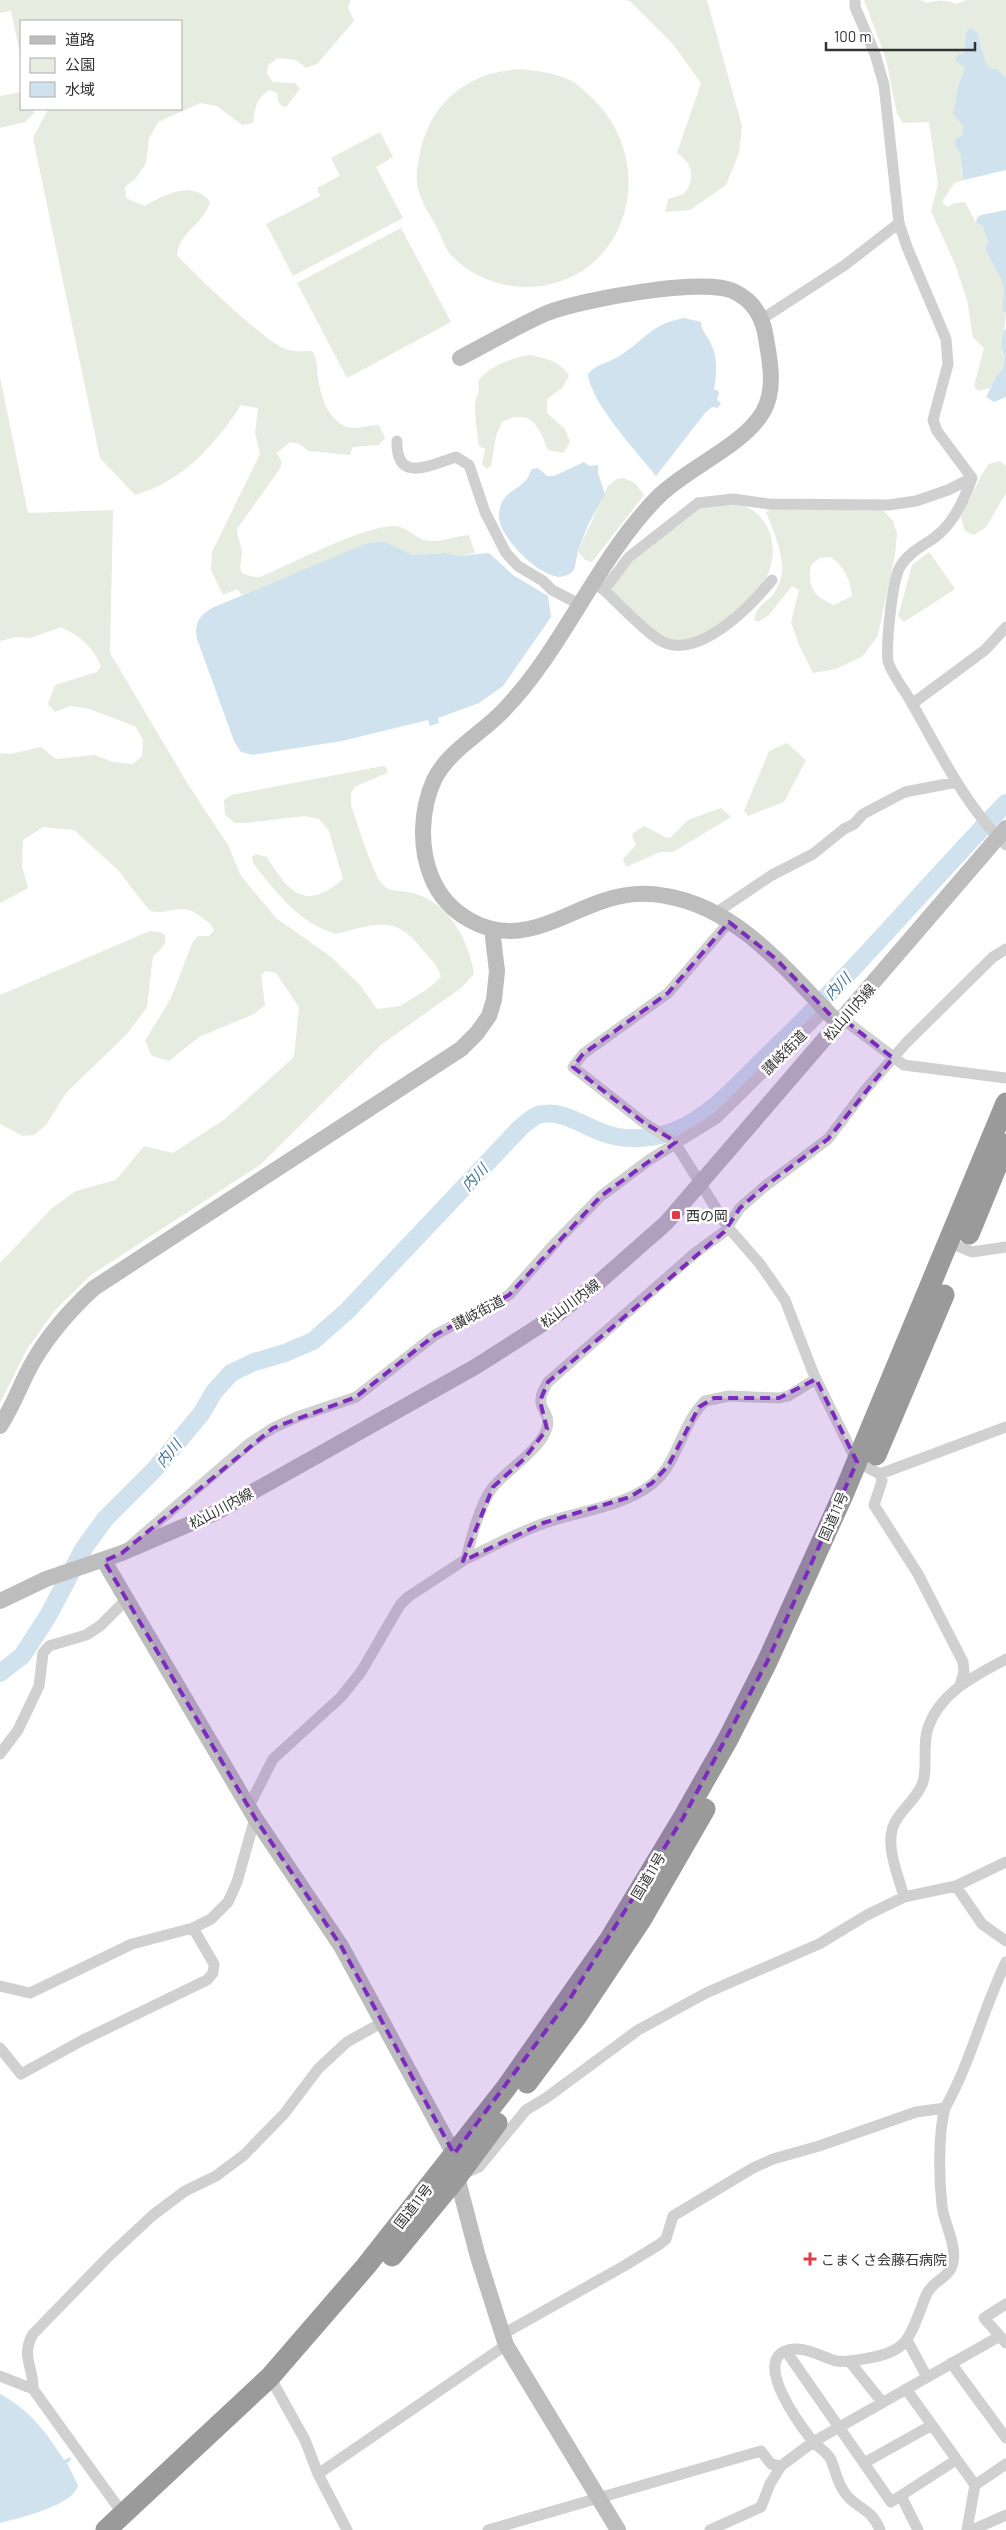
<svg xmlns="http://www.w3.org/2000/svg" width="1006" height="2530" font-family="Barlow,'Noto Sans JP',sans-serif">
  <style>
    .green { fill: #e6ecdf; fill-rule: evenodd }
    .water { fill: #cfe2ee }
    .lines { fill: none; stroke-linecap: round; stroke-linejoin: round }
    .river { stroke: #cfe2ee; stroke-width: 18 }
    .street { stroke: #d0d0d0; stroke-width: 11 }
    .secondary { stroke: #bdbdbd; stroke-width: 16 }
    .highway { stroke: #9a9a9a; stroke-width: 21 }
    .marked { fill: #7b2cbf; fill-opacity: 0.2; stroke: #7b2cbf; stroke-width: 4; stroke-dasharray: 10 6; stroke-linejoin: round }
    .poi-dot { fill: #e63946; stroke: #fff; stroke-width: 2 }
    .labels { text-anchor: middle; dominant-baseline: central; stroke-width: 5; stroke-linejoin: round; paint-order: stroke }
    .street-label { font-size: 14px; fill: #333; stroke: #fff }
    .poi-label { font-size: 14px; fill: #333; stroke: #fff; text-anchor: start }
    .water-label { font-size: 15px; font-style: italic; fill: #3f7597; stroke: #fff }
  </style>
  <rect width="100%" height="100%" fill="#fff"/>
  <path class="green" d="M0 0H351L348 7 354 21 317 64 306 68 296 60 278 58 268 65 267 73 273 82 295 83 300 89 286 107 282 106 278 101 277 93 270 90C256 97 255 109 253 123L242 125 217 106 200 103 158 122 149 138 146 163 136 178 125 187 126 198 144 206C165 195 193 179 210 202 205 223 178 233 177 255 193 273 269 346 288 350 296 352 304 351 312 351 318 360 316 366 318 376 320 396 329 425 352 428 361 428 371 425 379 425L385 438 379 445 353 447 350 455 309 451 299 444 290 442 277 453 282 463 279 470 237 529C237 538 242 545 242 553 242 561 238 565 242 573L253 577H260C291 564 367 524 396 526 406 527 414 537 424 540 438 544 454 536 469 535L475 553 457 556 445 553 413 555 383 541 375 542 242 595 237 589 223 595 211 570 212 552 260 454 255 433 258 408 241 405C215 445 183 481 135 495L100 458 33 138 48 109H181V21H21V58L11 11 0 13Z
    M624 0H707L742 126 739 153 726 185 690 210 665 212 668 199 684 194C696 179 693 163 677 153L701 83 673 44 630 1Z
    M864 0H921L927 3C937 0 947 0 956 4L967 0H1006V78L997 69 989 68 986 63 977 32 971 28 966 32 964 53 957 56 955 61 966 67 953 114 963 126 960 150 963 163 961 170 964 180 954 183 942 202 947 207 955 203 965 202 976 223 982 225 988 242 985 250C991 261 1004 280 1004 293 1004 300 1001 305 1003 312H1006L1002 353 1005 357 1002 370 990 388 978 391 974 386 984 348 973 337 967 300 955 264 931 211 938 184 929 122 903 123 897 114 886 59Z
    M520 69C538 71 556 73 572 81 580 86 588 94 595 101 661 168 625 285 527 287 499 287 471 276 452 256 445 249 441 235 436 226 430 215 423 204 419 192 415 181 417 169 419 158 428 104 466 72 520 69Z
    M21 92V109H33L34 113 25 122 0 128V96Z
    M380 132 393 157 376 167 403 218 293 276 266 224 320 196 317 188 340 176 331 158Z
    M401 228 451 322 347 378 297 283Z
    M531 355C546 359 561 361 569 376L562 388 547 399V413L565 429 570 442 563 453 548 450C539 426 530 407 502 422L496 436 491 466 486 469 482 464 485 449 479 446C477 433 475 419 475 406 475 396 481 393 478 382 485 368 515 356 531 355Z
    M0 377 28 513 113 510 110 653 189 786 228 845 241 876 276 918 330 956 360 985 377 1009 400 1006 429 988 441 977C439 966 429 958 422 949 399 920 384 922 351 930 345 931 338 935 333 933 298 922 275 891 253 863L252 857 256 854 267 857C289 893 305 912 343 879L329 831 319 819 305 816 246 823H235L225 815 224 800 231 795 383 766 387 768V773L354 787 351 794V805C357 821 373 877 384 886 393 893 404 890 413 893 449 903 469 940 474 974L461 988 382 1044 260 1165 91 1275 55 1310 27 1349 0 1403V1263L52 1208 76 1191 116 1180 144 1146 173 1153 225 1119 294 1057 299 1007 276 973 266 971 261 975 265 1005 254 1014 199 1037 169 1061 152 1056 145 1041 171 998 193 941 198 936H209L214 930C211 923 206 921 200 916 178 900 168 918 149 910L118 870 74 830 43 827 23 840 22 866 28 888 0 903V753L11 754 41 747 56 759 95 755 113 762 133 764 142 756 143 740 135 726 89 709 71 706 55 712 48 704 55 685 97 672 101 667C94 647 80 636 61 627L31 638 16 637 0 641Z
    M1000 461 1006 466V493L986 527 974 535 965 531 961 517 982 474 989 464Z
    M624 478 636 484 644 495 592 562 585 560 578 551 608 486 617 479Z
    M734 503C769 509 782 548 766 578 755 596 711 637 690 641 684 642 669 640 663 638 654 634 618 599 608 590L634 559 700 505Z
    M774 508 883 510 893 521 897 534 895 555 878 635 863 656 836 669 813 673 799 645 791 622 799 590 792 586 769 615 758 622 754 620C758 603 765 605 774 593 792 569 775 536 766 512ZM831 557C845 567 850 580 852 596L834 605C814 596 807 588 811 565L820 558Z
    M929 552 955 589 904 622 898 616 912 565Z
    M787 743 806 760 784 802 748 816 744 811 769 751Z
    M721 808 731 817 673 852H660L626 867 623 859 636 845 632 834 644 826 667 838 671 837 688 820Z
    M150 931 160 932 165 935C167 946 160 950 153 956L147 1007 127 1034 66 1093 46 1125 34 1135 23 1136 0 1124V995Z"/>
  <path class="water" d="M971 28 977 32 986 63 990 68 997 69 1006 78V170L964 180C960 167 965 156 955 145L956 138 962 136 963 126 953 114 958 88 965 67 955 61 957 55 964 53 966 32Z
    M1006 210V312H1003C1001 305 1003 300 1004 293 1004 280 991 261 985 250L988 242 982 225 976 223 977 218 981 215Z
    M684 318 701 322C700 329 708 336 711 344 718 358 717 373 714 389L719 392 717 400 721 403 718 408 712 407 705 413 656 476C638 453 590 402 588 374 597 363 610 363 621 355 646 339 651 324 684 318Z
    M1006 328V397L994 402 986 397 997 375 1002 370 1005 357C1000 350 1001 335 1006 328Z
    M584 462 589 466 598 465V473L605 494 588 525 578 551 574 570C570 574 566 576 560 577 539 577 497 536 499 514 500 493 517 491 527 479 529 476 530 472 532 469L538 468 547 476H554Z
    M383 541 413 555 445 553 457 556 489 553 513 575 548 596 551 617 503 686 479 703 438 718 439 723 430 726 428 720 342 741 253 755 241 752 234 741 197 639C194 623 199 616 212 608L365 544Z
    M0 2394C30 2410 46 2432 64 2460L70 2457 71 2460 67 2463 78 2485C74 2506 18 2518 0 2523Z"/>
  <g class="lines">
    <path class="river" d="M0 1673 22 1656 48 1616 84 1548 105 1519 155 1469 201 1414 214 1392 231 1373 254 1362 285 1353 313 1341 347 1311 520 1128C525 1124 532 1117 538 1115 564 1108 586 1129 610 1135 630 1141 657 1138 677 1130 714 1114 743 1079 772 1051 854 972 927 885 1006 803"/>
    <path class="street" d="M855 0V7L875 54 884 85 899 223 907 247 946 339 948 364 933 420 937 431 972 478
      M762 319 845 265 899 223
      M397 441C396 484 430 465 456 457L469 465 485 512 506 553 518 566 543 581 552 590 579 604
      M972 478C964 500 954 523 934 538 921 547 908 553 900 567 892 580 886 645 888 661 890 671 905 691 910 700 939 750 964 805 1006 845
      M593 583 604 590 629 557 698 503 733 499 769 504 889 505 916 501 948 490 972 478
      M604 590C619 604 644 631 661 641 698 661 751 606 772 580
      M912 704 985 650 1006 627
      M714 914 772 875 813 854 844 829 854 824 863 814 905 792 957 782
      M729 922 668 993 583 1054 573 1067 643 1122 675 1143 727 1226 760 1264 785 1300 814 1375 857 1462 880 1474 1006 1427
      M843 1019 904 1065 1006 1078
      M950 1243 972 1252 1006 1247
      M880 1474 882 1481 874 1505 918 1574 963 1662 964 1672 960 1685
      M131 1545 250 1443 273 1428 297 1417 356 1397 435 1335 509 1295 556 1242 601 1196 649 1160 717 1118 826 1010
      M466 1559C492 1547 518 1532 545 1523 579 1511 623 1507 652 1484 679 1462 681 1424 705 1401L729 1396 779 1398 788 1396 816 1379
      M0 1754 18 1730 39 1686 43 1653 49 1646 86 1635 100 1626 126 1600
      M248 1808 273 1759 341 1697 361 1672 400 1605 408 1597 466 1559C471 1539 480 1503 493 1487 507 1470 540 1450 547 1428 552 1409 530 1409 548 1382L695 1253 724 1232 740 1208 764 1187 828 1139 866 1089 906 1043 993 957 1006 949
      M956 1886 982 1924 1006 1941
      M904 1897C898 1874 882 1840 897 1819 905 1806 918 1797 923 1782 928 1765 922 1745 928 1728 940 1692 975 1676 1006 1659
      M0 1986 30 1993 132 1944 193 1928 211 1919 228 1902 237 1882 255 1818
      M0 2048 21 2074 83 2040 207 1980 213 1973 214 1964 193 1928
      M463 2174 479 2167 526 2110 546 2098 638 2030 706 1993 819 1944 867 1915 904 1897 956 1886 1006 1862
      M1006 2304 984 2318 1006 2343
      M503 2334 624 2266 660 2244 666 2239 673 2216 753 2168 773 2159 819 2146 916 2112 945 2108C971 2062 983 2009 1006 1962
      M907 2340 927 2377
      M786 2351 891 2502 956 2460
      M850 2362 882 2402
      M951 2363 1006 2438
      M0 2376 33 2389 123 2514
      M270 2377 305 2440 318 2474 347 2530
      M33 2389C34 2367 20 2357 33 2334L109 2256 153 2215 185 2191 216 2176 244 2155 284 2114 318 2069 347 2042 383 2022
      M906 2389 975 2485
      M864 2463 932 2425
      M318 2474 506 2345
      M901 2496 918 2530
      M488 2530 761 2451 771 2464 781 2466 813 2442 1000 2336
      M710 2530 761 2507 770 2484 781 2466
      M880 2530C871 2507 856 2509 845 2493 836 2481 836 2470 830 2458 826 2451 816 2446 811 2439 800 2425 755 2364 785 2351 802 2344 821 2357 836 2361 849 2363 861 2359 874 2357 908 2350 910 2336 922 2306 924 2301 926 2293 930 2289 936 2281 947 2277 951 2268 960 2250 944 2224 942 2206 939 2179 938 2134 945 2108
      M967 2530 975 2485 1006 2464
      M972 2530 1006 2515"/>
    <path class="secondary" d="M460 358C489 343 517 326 547 313 579 300 703 277 733 291 753 300 763 316 766 338 770 362 776 389 763 412 742 447 688 467 658 497 596 560 564 648 503 711 481 734 448 751 434 780 421 809 419 846 431 876 446 914 487 938 528 929 555 924 579 908 606 900 624 894 646 892 666 896 739 908 790 974 839 1024
      M0 1426C14 1405 21 1382 34 1360 50 1333 70 1310 94 1288L461 1049 477 1033 489 1016 494 1000 497 971 492 929
      M104 1561 255 1818 341 1946 454 2154 457 2177 478 2257 506 2345 618 2530
      M0 1601 46 1579 122 1553 215 1513 475 1367 558 1314 599 1282 666 1223 1006 828"/>
    <path class="highway" d="M969 1234 1006 1144
      M876 1455 944 1295
      M527 2083 577 2016 641 1920 705 1809
      M392 2256 457 2177 497 2123
      M106 2530 270 2377 366 2266 506 2088 610 1939 683 1818 728 1739 767 1662 843 1495 1006 1103"/>
  </g>
  <path class="marked" d="M729 922 776 959 839 1024 843 1019 893 1058 828 1139 764 1187 740 1208 724 1232 548 1382 540 1401 547 1429 524 1459 493 1487 463 1561 543 1523 630 1497 652 1483 668 1466 699 1407 714 1398H779L816 1379 857 1462 767 1662 683 1818 571 1997 454 2154 341 1946 255 1818 104 1561 122 1553 273 1428 356 1397 435 1335 509 1295 601 1196 676 1142 643 1122 573 1067 583 1054 668 993Z"/>
  <g class="poi-dot">
    <rect x="671" y="1210" width="10" height="10" rx="2.5"/>
    <path d="M807.5 2251.5h5v5h5v5h-5v5h-5v-5h-5v-5h5z"/>
  </g>
  <g class="labels">
    <g class="street-label">
      <text transform="translate(849 1012) rotate(-49)">松山川内線</text>
      <text transform="translate(784 1052) rotate(-45)">讃岐街道</text>
      <text transform="translate(570 1303) rotate(-37)">松山川内線</text>
      <text transform="translate(478 1312) rotate(-28)">讃岐街道</text>
      <text transform="translate(221 1508) rotate(-28)">松山川内線</text>
      <text transform="translate(833 1516) rotate(-66)">国道11号</text>
      <text transform="translate(648 1876) rotate(-59)">国道11号</text>
      <text transform="translate(413 2206) rotate(-52)">国道11号</text>
    </g>
    <g class="poi-label">
      <text x="686" y="1215">西の岡</text>
      <text x="821" y="2259">こまくさ会藤石病院</text>
    </g>
    <g class="water-label">
      <text transform="translate(837 986) rotate(-46)">内川</text>
      <text transform="translate(474 1177) rotate(-47)">内川</text>
      <text transform="translate(168 1453) rotate(-51)">内川</text>
    </g>
  </g>
  <rect x="20" y="20" width="162" height="90" fill="#ffffff" stroke="#adadad"/>
  <rect x="30" y="36" width="25" height="8" fill="#bdbdbd" stroke="#adadad"/>
  <text x="65" y="45" font-size="15" fill="#333333">道路</text>
  <rect x="30" y="58" width="25" height="15" fill="#e6ecdf" stroke="#adadad"/>
  <text x="65" y="70" font-size="15" fill="#333333">公園</text>
  <rect x="30" y="82" width="25" height="15" fill="#cfe2ee" stroke="#adadad"/>
  <text x="65" y="95" font-size="15" fill="#333333">水域</text>
  <path d="M826 42v8h149v-8" fill="none" stroke="#333333" stroke-width="2.5"/>
  <text x="834" y="42" font-size="15" fill="#333333" stroke="#ffffff" stroke-width="4" paint-order="stroke">100 m</text>
</svg>
